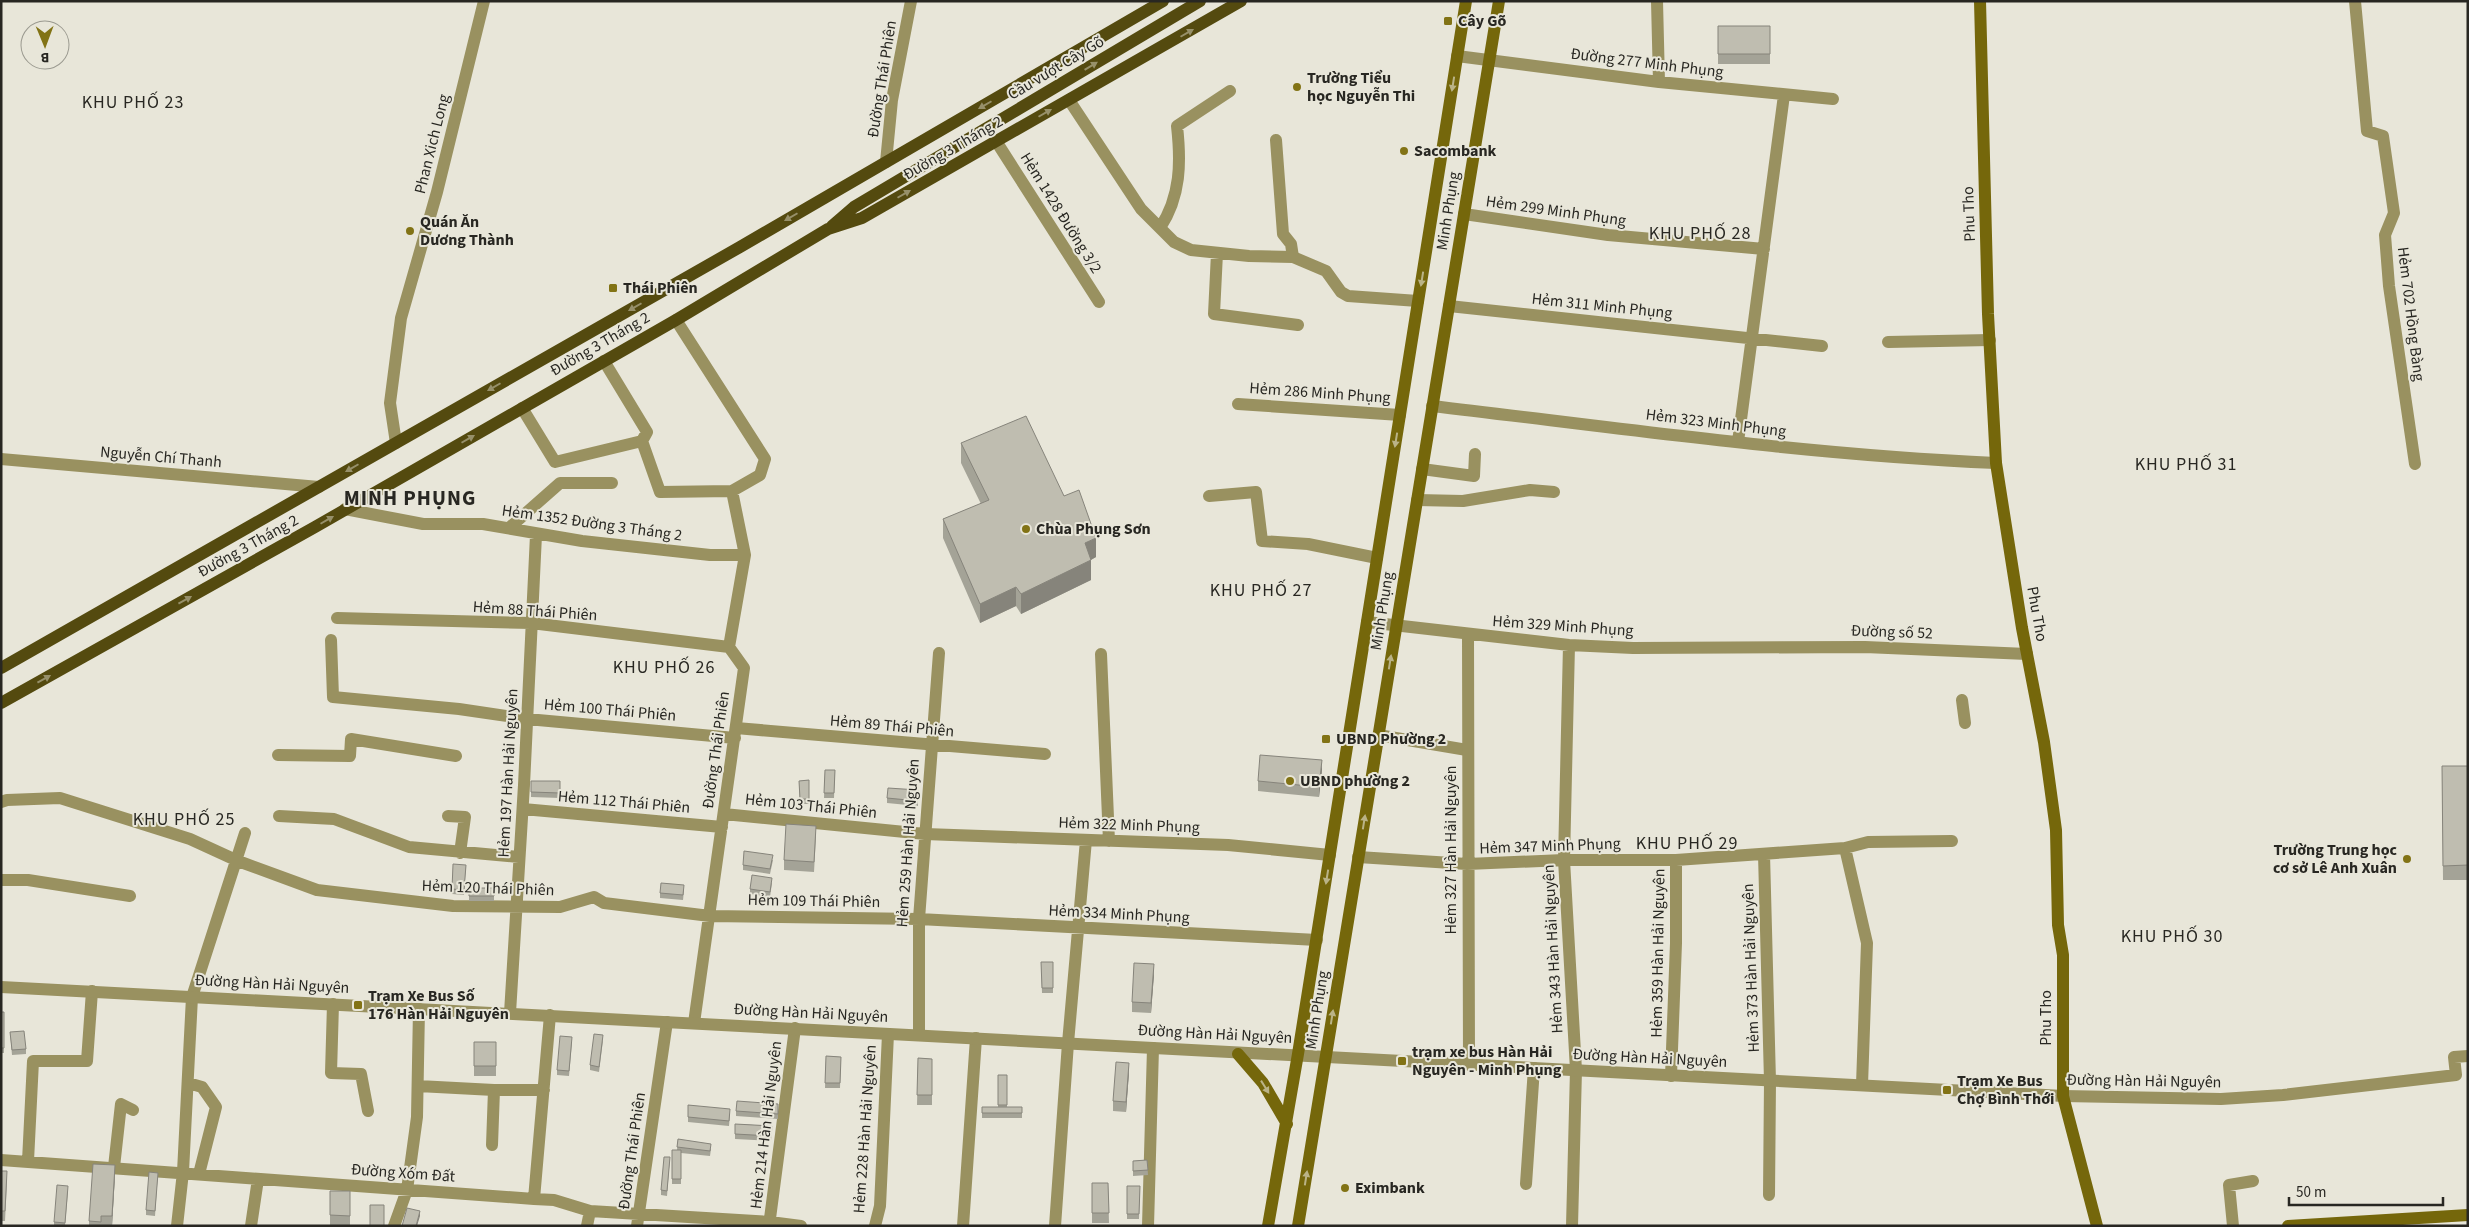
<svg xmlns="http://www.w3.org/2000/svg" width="2469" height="1227" font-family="'Source Sans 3',sans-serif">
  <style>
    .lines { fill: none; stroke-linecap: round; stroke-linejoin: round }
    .pedestrian { stroke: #999160; stroke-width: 12 }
    .minor { stroke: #999160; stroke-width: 12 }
    .tertiary { stroke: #999160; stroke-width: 12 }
    .secondary { stroke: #75670b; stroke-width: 12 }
    .primary { stroke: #544a0f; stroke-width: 12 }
    .wall { fill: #a4a397 }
    .shaded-wall { fill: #86847b }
    .building { fill: #bfbdb0; stroke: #86847b }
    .oneway { fill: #97906a }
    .oneway2 { fill: #bab387 }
    .poi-dot { fill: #827315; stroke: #e8e6d9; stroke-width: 2 }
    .labels { text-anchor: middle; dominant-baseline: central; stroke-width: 4; stroke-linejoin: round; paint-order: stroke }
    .poi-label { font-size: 16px; font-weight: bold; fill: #282722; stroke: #e8e6d9; text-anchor: start }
    .street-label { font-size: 16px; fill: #282722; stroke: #e8e6d9 }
    .neighbourhood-label { font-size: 18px; letter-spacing: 1px; fill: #282722; stroke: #e8e6d9 }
    .district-label { font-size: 21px; font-weight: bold; letter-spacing: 1px; fill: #282722; stroke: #e8e6d9 }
  </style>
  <rect width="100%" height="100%" fill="#e8e6d9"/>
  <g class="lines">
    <path class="pedestrian" d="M1293 257 1326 271 1341 292 1348 296 1418 301
      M522 408 555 462 642 441
      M1422 469 1474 476 1475 454
      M1417 500 1463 501 1530 490 1554 492
      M1378 735 1467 750
      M114 1167 121 1104 133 1110
      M1526 1184 1534 1068
      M1769 1195 1770 1081"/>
    <path class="minor" d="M1657 1 1659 82
      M2355 1 2367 131 2383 136 2394 213 2385 235 2389 286 2415 464
      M1457 56 1659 82 1833 99
      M1069 100 1141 209 1174 242 1191 250 1249 256 1293 257 1291 244 1283 234 1276 140
      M996 141 1099 302
      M886 162 892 100 911 1
      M1464 214 1608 235 1764 249
      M1160 228C1181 196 1181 162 1177 126L1230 91
      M1217 253 1214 314 1298 325
      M1449 306 1822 346
      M676 320 765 459 760 475 732 491 745 555 729 647 744 668 694 1023
      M1888 342 1990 340
      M604 361 647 432 642 441 660 492 732 491
      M1238 404 1400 415
      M1432 406C1620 428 1807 455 1996 463
      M1738 442 1784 95
      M396 443 390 403 401 318 437 192 484 1
      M1209 496 1256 492 1262 541 1308 544 1377 558
      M345 509 423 524H483L582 541 710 555H745
      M509 528 560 483H612
      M337 618 531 623 729 647
      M1367 622 1569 645 1633 648 1865 647 2027 654
      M1468 635 1469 1065
      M331 640 333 697 459 709 527 719 735 738
      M1569 645 1564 860 1576 1070 1572 1226
      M1101 654 1109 841
      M1962 700 1965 723
      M736 728 1045 754
      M278 755 350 756 351 739 456 756
      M1 802 7 800 60 798 190 839 238 861 317 890 453 906 560 907 594 897 604 903 710 916 919 919 1317 940
      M523 809 722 827
      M724 814 925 834 1228 845 1330 855
      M279 816 334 819 409 847 519 857
      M448 816 465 817 460 853
      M1845 848 1867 943 1862 1085
      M1764 854 1770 1081
      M1358 857 1467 864 1564 860H1676L1845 848 1868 842 1952 841
      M1 880H28L130 896
      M333 1004 331 1073 361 1074 368 1111
      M510 1013 524 785 536 535
      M919 1035V919L939 653
      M1671 1076 1676 943V860
      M188 1083 202 1087 216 1107 199 1174
      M418 1086 494 1090
      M2063 1096 2221 1099 2283 1095 2456 1075 2454 1057 2468 1056
      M492 1145 494 1090H544
      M1 1160 534 1199 554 1200 590 1211 770 1222 801 1226
      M28 1161 33 1061H87L92 991
      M534 1199 550 1015
      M177 1226 183 1172 192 997 245 833
      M251 1226 258 1179
      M394 1226 407 1190 417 1117 419 1009
      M587 1226 590 1211
      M637 1226 667 1022
      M769 1226 795 1028
      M875 1226 880 1206 888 1034
      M963 1226 976 1038
      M1055 1226 1068 1043 1086 840
      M1148 1226 1153 1048
      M2233 1226 2229 1185 2253 1181"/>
    <path class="tertiary" d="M1 459 319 487
      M1 987 2063 1096"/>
    <path class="secondary" d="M1980 1 1988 314 1996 463 2022 628 2044 742 2056 830 2058 925 2063 955V1096L2097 1226
      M1238 1054 1263 1083 1287 1124
      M1268 1226 1298 1054 1466 1
      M1298 1226 1499 1
      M2288 1226 2468 1215"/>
    <path class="primary" d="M832 226 854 207 1200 1
      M1 668 740 247 1163 1
      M1 703 315 527 676 320 828 229 862 218 1241 1"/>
  </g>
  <path class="wall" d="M1718 26H1770V64H1718Z
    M961 443 1064 496 1096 557 1091 560V580L1021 614 1016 606 980 623 943 538V519L981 504 961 463Z
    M2442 766H2468V880H2443Z
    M825 770H835L834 798H824Z
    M1322 770 1319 797 1258 791V781Z
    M809 780V804H800L799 781Z
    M531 781H560V798L531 797Z
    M918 795V806L887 803V798Z
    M816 836 814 872 784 870V860Z
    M773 860 770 874 743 870V865Z
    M466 865 464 895 452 894V889Z
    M772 883 770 897 750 894V889Z
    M469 888H494V901H469Z
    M684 890 683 900 660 898V893Z
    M1041 962H1053V993H1042Z
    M1154 974 1151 1013 1132 1012V1002Z
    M1 1012H4V1053H1Z
    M10 1032 26 1049V1054L12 1055Z
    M603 1040 599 1072 590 1070V1065Z
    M474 1042H496V1076H474Z
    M572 1042 569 1076 557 1075V1070Z
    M826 1056 841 1057 840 1088H825Z
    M918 1058 932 1059V1105H917Z
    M1129 1072 1126 1112 1113 1111V1101Z
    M998 1075H1007V1107H1022V1118H982V1107H998Z
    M778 1104V1119L736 1116V1111Z
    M688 1105 730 1114 729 1126 688 1122Z
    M735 1124 772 1126 771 1141 735 1139Z
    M678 1139 711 1149 710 1156 681 1153V1184H672V1150H677Z
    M670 1157 667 1196 661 1195V1190Z
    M1147 1160 1148 1175 1133 1176V1161Z
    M1 1171 7 1181 5 1221H1Z
    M158 1173 155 1216 146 1215V1210Z
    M115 1175 112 1226H89V1221Z
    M1092 1183H1108L1109 1223H1092Z
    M1127 1186H1140L1139 1219H1127Z
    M68 1191 65 1226H54V1222Z
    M330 1191H350V1225H330Z"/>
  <path class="shaded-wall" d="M1096 538V557L1085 563V543Z
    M1091 560V580L1021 614V594Z
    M1016 587V606L980 623V604Z
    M1322 760V770L1319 797V787Z
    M1154 964V974L1151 1013V1003Z
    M1129 1063V1072L1126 1112V1102Z
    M115 1165V1175L112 1226V1216Z
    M420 1211V1216L417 1226H416Z"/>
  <path class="building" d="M1718 26H1770V54H1718Z
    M1026 416 1064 496 1079 490 1096 538 1085 543 1091 560 1021 594 1016 587 980 604 943 519 989 500 961 443Z
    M1260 755 1322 760 1319 787 1258 781Z
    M2442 766H2468V865L2443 866Z
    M825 770H835L834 793H824Z
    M809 780V799H800L799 781Z
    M531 781H560V793L531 792Z
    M888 788 918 790V801L887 798Z
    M786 824 816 826 814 862 784 860Z
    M744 851 773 855 770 869 743 865Z
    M453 864 466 865 464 890 452 889Z
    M752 875 772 878 770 892 750 889Z
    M661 883 684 885 683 895 660 893Z
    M469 888H494V896H469Z
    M1041 962H1053V988H1042Z
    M1134 963 1154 964 1151 1003 1132 1002Z
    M1 1012H4V1048H1Z
    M24 1031 26 1049 12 1050 10 1032Z
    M594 1034 603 1035 599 1067 590 1065Z
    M560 1036 572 1037 569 1071 557 1070Z
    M474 1042H496V1066H474Z
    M826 1056 841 1057 840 1083H825Z
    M918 1058 932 1059V1095H917Z
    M1116 1062 1129 1063 1126 1102 1113 1101Z
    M998 1075H1007V1105H998Z
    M737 1101 778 1104V1114L736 1111Z
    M688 1105 730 1109 729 1121 688 1117Z
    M982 1107H1022V1113H982Z
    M735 1124 772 1126 771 1136 735 1134Z
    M678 1139 711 1144 710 1151 677 1147Z
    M672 1150H681V1179H672Z
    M664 1157H670L667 1191 661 1190Z
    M1147 1160 1148 1170 1133 1171V1161Z
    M93 1164 115 1165 112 1216H101V1222L89 1221Z
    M1 1171H7L5 1211H1Z
    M149 1172 158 1173 155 1211 146 1210Z
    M1092 1183H1108L1109 1213H1092Z
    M57 1185 68 1186 65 1223 54 1222Z
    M1127 1186H1140L1139 1214H1127Z
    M330 1191H350V1216L330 1215Z
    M370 1205H384V1226H370Z
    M407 1208 420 1211 416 1226H402Z"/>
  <defs><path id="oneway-solid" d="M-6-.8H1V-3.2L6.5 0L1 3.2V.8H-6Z" transform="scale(1.25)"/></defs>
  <g class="oneway">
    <use href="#oneway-solid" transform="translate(1187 33) rotate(-30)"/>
    <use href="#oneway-solid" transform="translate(1091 66) rotate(-31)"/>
    <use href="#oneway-solid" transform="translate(985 105) rotate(150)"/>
    <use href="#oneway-solid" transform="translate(1045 113) rotate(-30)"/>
    <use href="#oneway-solid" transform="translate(904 194) rotate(-30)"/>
    <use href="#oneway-solid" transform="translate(791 217) rotate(150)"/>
    <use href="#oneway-solid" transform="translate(635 307) rotate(150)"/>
    <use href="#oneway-solid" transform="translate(494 387) rotate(150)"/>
    <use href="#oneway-solid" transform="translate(468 439) rotate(-30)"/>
    <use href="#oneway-solid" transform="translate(352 468) rotate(150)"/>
    <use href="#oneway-solid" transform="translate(327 520) rotate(-30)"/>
    <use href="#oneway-solid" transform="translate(185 600) rotate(-29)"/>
    <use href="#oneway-solid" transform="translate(44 679) rotate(-29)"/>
  </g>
  <g class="oneway2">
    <use href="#oneway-solid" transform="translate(1453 84) rotate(99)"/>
    <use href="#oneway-solid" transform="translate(1422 279) rotate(99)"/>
    <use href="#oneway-solid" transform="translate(1396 440) rotate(99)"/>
    <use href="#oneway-solid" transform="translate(1390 662) rotate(-81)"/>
    <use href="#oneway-solid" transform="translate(1364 822) rotate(-81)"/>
    <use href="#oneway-solid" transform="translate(1327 877) rotate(99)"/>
    <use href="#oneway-solid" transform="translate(1332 1017) rotate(-81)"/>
    <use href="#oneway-solid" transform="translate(1265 1087) rotate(58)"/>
    <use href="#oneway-solid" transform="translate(1306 1178) rotate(-81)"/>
  </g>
  <g class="poi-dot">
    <rect x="1443" y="16" width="10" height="10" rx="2.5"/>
    <circle cx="1297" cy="87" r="5"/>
    <circle cx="1404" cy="151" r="5"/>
    <circle cx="410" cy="231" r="5"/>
    <rect x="608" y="283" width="10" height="10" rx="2.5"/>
    <circle cx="1026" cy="529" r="5"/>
    <rect x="1321" y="734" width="10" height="10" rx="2.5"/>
    <circle cx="1290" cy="781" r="5"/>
    <circle cx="2407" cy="859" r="5"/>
    <rect x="353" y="1000" width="10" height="10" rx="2.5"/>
    <rect x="1397" y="1056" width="10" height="10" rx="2.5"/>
    <rect x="1942" y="1085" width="10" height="10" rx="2.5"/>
    <circle cx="1345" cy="1188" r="5"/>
  </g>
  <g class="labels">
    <g class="poi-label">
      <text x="1458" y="21">Cây Gõ</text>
      <text x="1307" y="78">Trường Tiểu<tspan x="1307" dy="18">học Nguyễn Thi</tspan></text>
      <text x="1414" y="151">Sacombank</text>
      <text x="420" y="222">Quán Ăn<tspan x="420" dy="18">Dương Thành</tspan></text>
      <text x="623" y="288">Thái Phiên</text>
      <text x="1036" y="529">Chùa Phụng Sơn</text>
      <text x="1336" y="739">UBND Phường 2</text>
      <text x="1300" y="781">UBND phường 2</text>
      <text x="2397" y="850" text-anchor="end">Trường Trung học<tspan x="2397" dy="18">cơ sở Lê Anh Xuân</tspan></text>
      <text x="368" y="996">Trạm Xe Bus Số<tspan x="368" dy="18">176 Hàn Hải Nguyên</tspan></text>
      <text x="1412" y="1052">trạm xe bus Hàn Hải<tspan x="1412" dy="18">Nguyên - Minh Phụng</tspan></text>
      <text x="1957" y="1081">Trạm Xe Bus<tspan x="1957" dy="18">Chợ Bình Thới</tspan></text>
      <text x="1355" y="1188">Eximbank</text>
    </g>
    <g class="street-label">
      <text transform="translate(1647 63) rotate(7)">Đường 277 Minh Phụng</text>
      <text transform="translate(1056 68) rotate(-31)">Cầu vượt Cây Gõ</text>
      <text transform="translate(882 79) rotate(-81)">Đường Thái Phiên</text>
      <text transform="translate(432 144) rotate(-76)">Phan Xich Long</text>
      <text transform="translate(953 148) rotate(-30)">Đường 3 Tháng 2</text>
      <text transform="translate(1448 211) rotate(-81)">Minh Phụng</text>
      <text transform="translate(1556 211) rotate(8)">Hẻm 299 Minh Phụng</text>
      <text transform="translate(1061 213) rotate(58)">Hẻm 1428 Đường 3/2</text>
      <text transform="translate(1969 214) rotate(-92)">Phu Tho</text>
      <text transform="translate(1602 306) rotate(6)">Hẻm 311 Minh Phụng</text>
      <text transform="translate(2411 314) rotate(83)">Hẻm 702 Hồng Bàng</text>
      <text transform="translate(600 344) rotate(-30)">Đường 3 Tháng 2</text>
      <text transform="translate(1320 393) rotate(4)">Hẻm 286 Minh Phụng</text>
      <text transform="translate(1716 423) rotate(7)">Hẻm 323 Minh Phụng</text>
      <text transform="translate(161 457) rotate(5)">Nguyễn Chí Thanh</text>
      <text transform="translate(592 523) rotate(8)">Hẻm 1352 Đường 3 Tháng 2</text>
      <text transform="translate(248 546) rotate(-29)">Đường 3 Tháng 2</text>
      <text transform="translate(535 611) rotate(4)">Hẻm 88 Thái Phiên</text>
      <text transform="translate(1382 611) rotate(-81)">Minh Phụng</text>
      <text transform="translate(2037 614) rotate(80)">Phu Tho</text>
      <text transform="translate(1563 626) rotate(4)">Hẻm 329 Minh Phụng</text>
      <text transform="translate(1892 632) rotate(2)">Đường số 52</text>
      <text transform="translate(610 710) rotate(5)">Hẻm 100 Thái Phiên</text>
      <text transform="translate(892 726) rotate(5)">Hẻm 89 Thái Phiên</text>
      <text transform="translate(716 750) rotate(-82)">Đường Thái Phiên</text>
      <text transform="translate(508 773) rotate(-87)">Hẻm 197 Hàn Hải Nguyên</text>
      <text transform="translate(624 802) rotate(5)">Hẻm 112 Thái Phiên</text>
      <text transform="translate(811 806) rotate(6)">Hẻm 103 Thái Phiên</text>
      <text transform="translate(1129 825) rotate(2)">Hẻm 322 Minh Phụng</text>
      <text transform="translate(908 843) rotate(-86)">Hẻm 259 Hàn Hải Nguyên</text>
      <text transform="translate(1550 846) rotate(-2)">Hẻm 347 Minh Phụng</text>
      <text transform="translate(1451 850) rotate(-90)">Hẻm 327 Hàn Hải Nguyên</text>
      <text transform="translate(488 888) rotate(2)">Hẻm 120 Thái Phiên</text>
      <text transform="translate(814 901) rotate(1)">Hẻm 109 Thái Phiên</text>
      <text transform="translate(1119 914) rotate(3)">Hẻm 334 Minh Phụng</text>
      <text transform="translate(1553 949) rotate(-93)">Hẻm 343 Hàn Hải Nguyên</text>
      <text transform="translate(1658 953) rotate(-89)">Hẻm 359 Hàn Hải Nguyên</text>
      <text transform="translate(1751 968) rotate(-92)">Hẻm 373 Hàn Hải Nguyên</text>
      <text transform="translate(272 984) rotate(3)">Đường Hàn Hải Nguyên</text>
      <text transform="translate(1317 1010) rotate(-81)">Minh Phụng</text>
      <text transform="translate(811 1013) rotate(3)">Đường Hàn Hải Nguyên</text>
      <text transform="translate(2046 1018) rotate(-90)">Phu Tho</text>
      <text transform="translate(1215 1034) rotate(3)">Đường Hàn Hải Nguyên</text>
      <text transform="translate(1650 1058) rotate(3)">Đường Hàn Hải Nguyên</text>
      <text transform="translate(2144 1081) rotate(1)">Đường Hàn Hải Nguyên</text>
      <text transform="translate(766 1125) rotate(-83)">Hẻm 214 Hàn Hải Nguyên</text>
      <text transform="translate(865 1129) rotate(-86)">Hẻm 228 Hàn Hải Nguyên</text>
      <text transform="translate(632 1151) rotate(-82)">Đường Thái Phiên</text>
      <text transform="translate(403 1173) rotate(4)">Đường Xóm Đất</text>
    </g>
    <g class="neighbourhood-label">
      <text x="133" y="102">KHU PHỐ 23</text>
      <text x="1700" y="233">KHU PHỐ 28</text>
      <text x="2186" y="464">KHU PHỐ 31</text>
      <text x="1261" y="590">KHU PHỐ 27</text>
      <text x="664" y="667">KHU PHỐ 26</text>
      <text x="184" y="819">KHU PHỐ 25</text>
      <text x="1687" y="843">KHU PHỐ 29</text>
      <text x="2172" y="936">KHU PHỐ 30</text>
    </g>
    <g class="district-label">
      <text x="410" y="498">MINH PHỤNG</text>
    </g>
  </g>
  <rect width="2469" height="1227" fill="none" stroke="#282722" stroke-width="5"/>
  <g transform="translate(45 45) rotate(179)"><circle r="24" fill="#e8e6d9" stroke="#9b9a90"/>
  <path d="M0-4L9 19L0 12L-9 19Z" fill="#827315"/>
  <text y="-8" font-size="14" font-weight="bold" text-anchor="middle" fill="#282722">B</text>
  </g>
  <path d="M2289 1197v8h154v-8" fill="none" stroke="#282722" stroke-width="2.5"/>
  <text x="2296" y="1197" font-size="15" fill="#282722" stroke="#e8e6d9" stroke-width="4" paint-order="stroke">50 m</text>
</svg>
